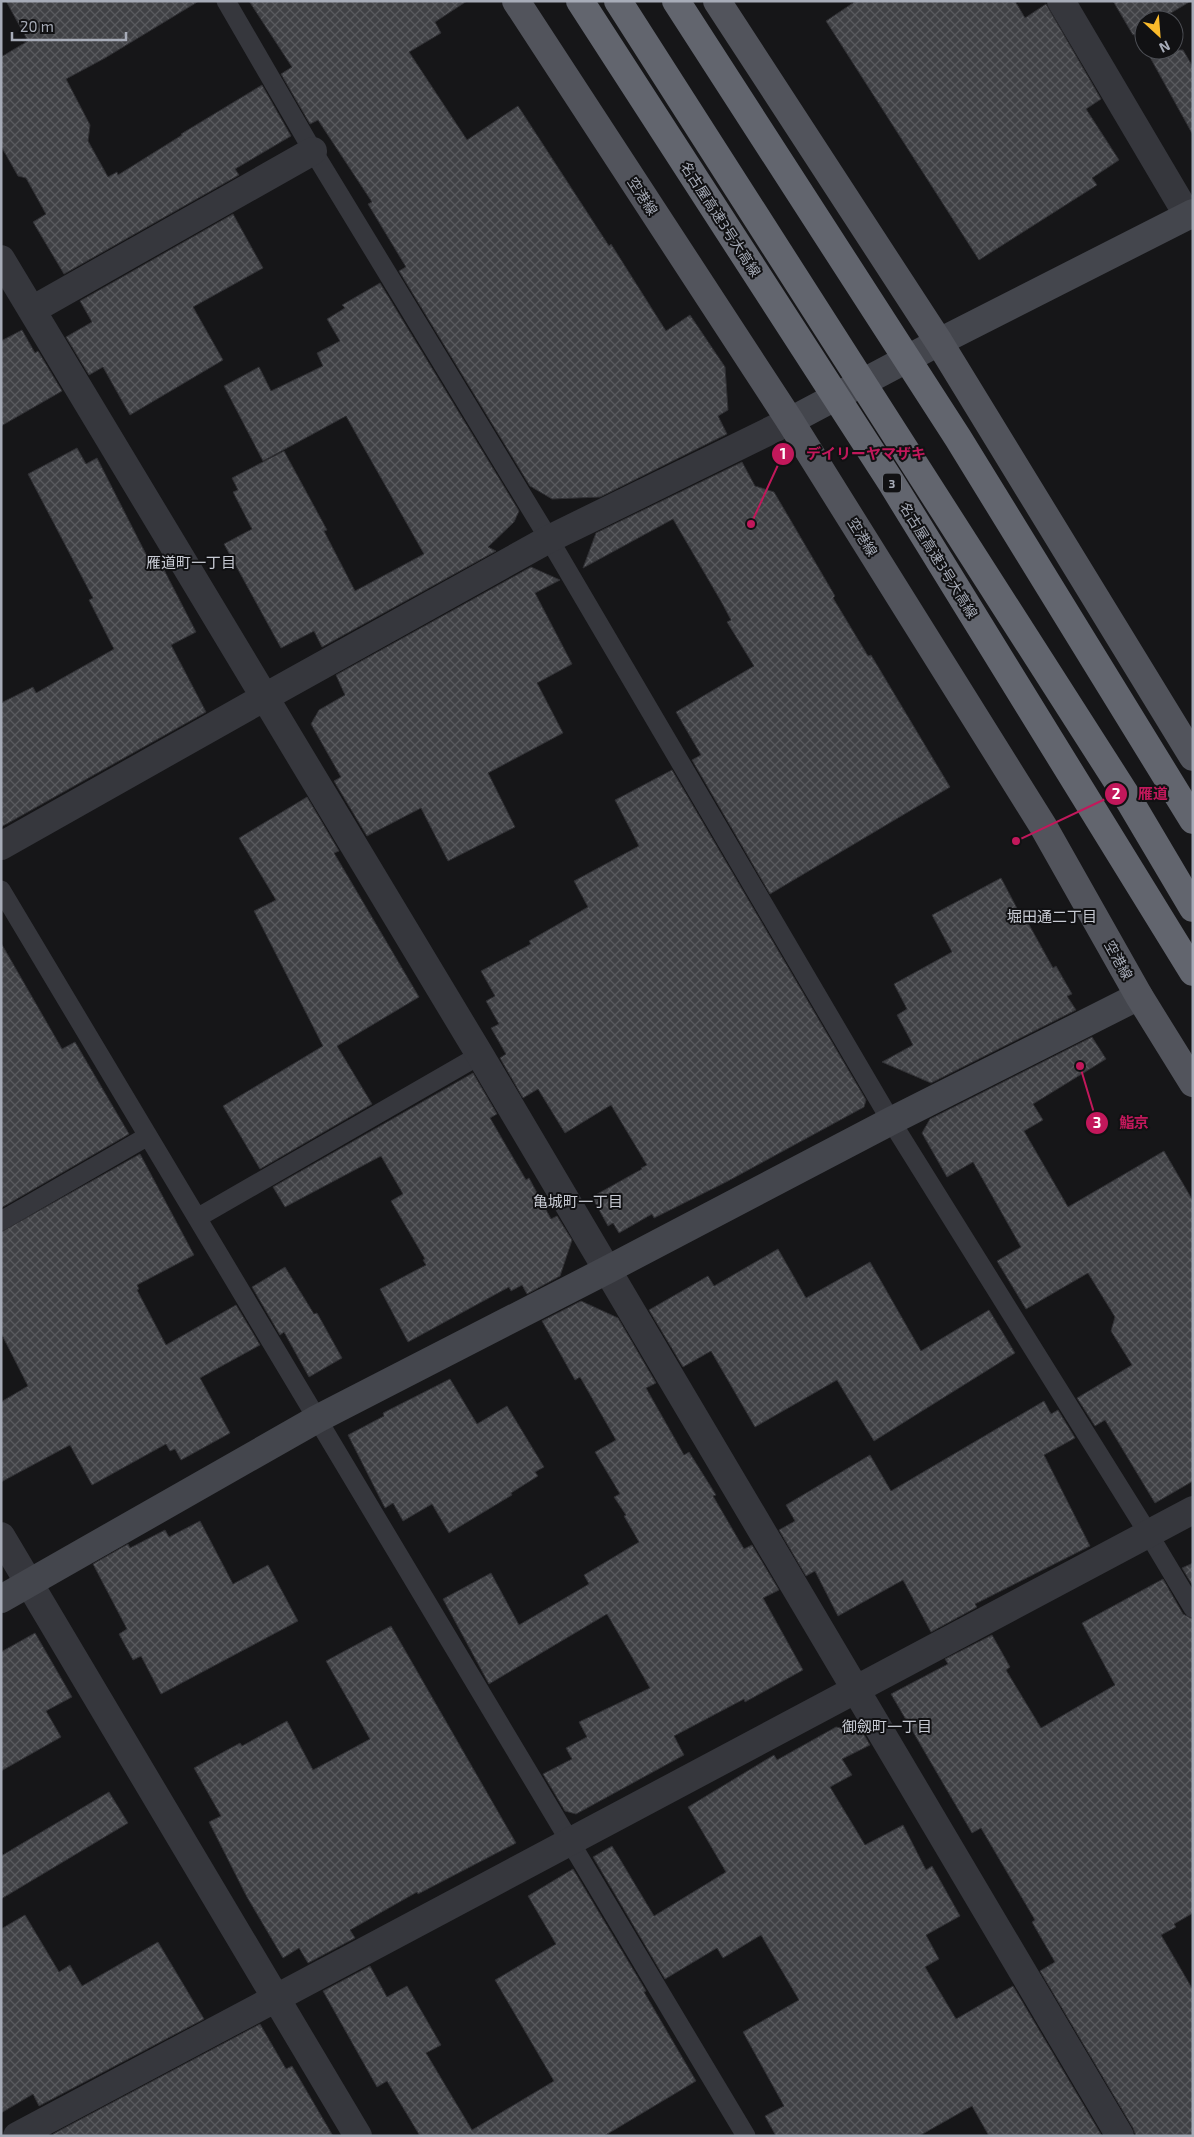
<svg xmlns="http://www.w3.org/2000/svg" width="1194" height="2137" font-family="'Exo 2','Noto Sans JP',sans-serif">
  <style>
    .building { fill: url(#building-cross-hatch); stroke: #303034 }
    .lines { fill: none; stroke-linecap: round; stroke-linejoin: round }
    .lane { stroke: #36373d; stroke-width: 19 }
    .street { stroke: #36373d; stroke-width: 28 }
    .secondary { stroke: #44464d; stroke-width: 28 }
    .primary { stroke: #52545c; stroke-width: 28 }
    .highway-bridge { stroke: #62656e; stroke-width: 28 }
    .labels { text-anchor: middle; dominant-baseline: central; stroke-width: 4; stroke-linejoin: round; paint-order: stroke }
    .shield { fill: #111113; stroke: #7a7e86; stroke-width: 1 }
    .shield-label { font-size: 12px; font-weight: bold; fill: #a7acb8 }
    .street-label { font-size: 14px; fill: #a7acb8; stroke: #111113 }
    .neighbourhood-label { font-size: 15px; fill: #c8cbd4; stroke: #111113 }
    .leader { fill: none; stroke: #c2185b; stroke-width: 2 }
    .callout-dot { fill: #c2185b; stroke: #111113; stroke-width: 2 }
    .mark-label { font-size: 15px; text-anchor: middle; font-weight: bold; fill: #fff }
    .callout-label { font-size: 15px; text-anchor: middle; font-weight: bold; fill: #c2185b; stroke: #111113; stroke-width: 4; stroke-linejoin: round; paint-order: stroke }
  </style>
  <defs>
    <pattern id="building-cross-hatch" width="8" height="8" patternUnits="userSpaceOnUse" patternTransform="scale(1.25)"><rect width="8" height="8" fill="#404145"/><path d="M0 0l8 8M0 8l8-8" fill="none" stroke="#595a5e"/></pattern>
  </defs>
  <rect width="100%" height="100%" fill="#161618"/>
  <path class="building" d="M6 1H199L105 58 66 79 90 125 88 141 108 177 117 172 118 175 182 135 181 134 262 85 291 136 235 169 239 175 64 274 33 222 46 214 26 178 18 176 1 146V57L28 41Z
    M249 1H467L435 22 441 33 409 52 467 140 518 106 609 246 611 244 666 331 690 315 725 367 728 410 718 416 727 434 600 497 552 499 530 486 399 271 406 267 368 204 372 202 318 120 310 124 281 74 292 67Z
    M856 1H1015L1025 18 1046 4 1101 99 1086 109 1119 160 1092 178 1097 185 979 260 826 21Z
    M1113 1H1191L1159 20H1144V29L1133 35Z
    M1146 50H1183L1193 67V135Z
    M233 214 263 268 193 307 223 360 130 415 103 367 89 375 66 337 92 322 80 301Z
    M380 283 519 511 514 522 488 547 496 551 322 647 314 631 281 648 224 544 252 529 233 492 238 490 232 478 284 451 327 530 324 531 355 591 424 554 346 416 263 461 224 386 259 367 271 391 323 366 317 353 340 341 327 319 345 308 342 305Z
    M22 330 35 353 38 351 62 391 1 426V341Z
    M77 448 86 464 97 458 153 568 161 564 196 632 171 645 206 712 1 827V703L33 687 36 693 114 649 89 600 93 598 28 474Z
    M742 462 755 486 774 492 835 596 833 598 868 656 871 655 950 787 770 894 692 760 701 755 676 712 754 666 727 622 731 620 722 603 673 519 583 568 596 533Z
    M531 567 560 580 535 593 572 664 537 683 563 733 488 773 515 827 448 861 421 808 367 836 334 781 341 777 311 724 319 710 345 695 336 675Z
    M672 770 866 1100 864 1107 728 1181 654 1218 652 1214 619 1233 613 1223 608 1226 592 1197 642 1169 641 1168 647 1165 611 1105 565 1133 538 1089 523 1098 500 1058 506 1054 491 1028 499 1024 486 1001 495 996 481 971 531 944 529 941 588 907 574 881 639 846 615 800Z
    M307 797 339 851 334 853 419 997 337 1046 372 1104 260 1169 223 1106 323 1046 254 911 276 900 239 838Z
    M1001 878 1020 914 1022 912 1053 968 1056 966 1072 994 1067 996 1076 1010 931 1083 882 1062 913 1045 897 1015 907 1009 894 984 952 952 932 915Z
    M1 943 62 1049 75 1042 129 1134 1 1208Z
    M1092 1037 1106 1059 1033 1104 1043 1120 1024 1131 1068 1207 1164 1151 1193 1201V1481L1155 1503 1105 1420 1095 1426 1077 1398 1132 1365 1111 1331 1115 1317 1088 1273 1026 1309 997 1261 1021 1247 973 1162 947 1177 922 1133 930 1119Z
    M473 1073 497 1114 490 1118 526 1180 529 1178 551 1219 557 1216 572 1240 560 1276 527 1294 522 1285 511 1291 509 1287 408 1342 380 1289 426 1265 423 1260 425 1259 391 1201 403 1194 381 1156 285 1207 273 1187Z
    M140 1154 194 1255 137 1285 139 1289 137 1290 166 1345 236 1305 260 1345 200 1378 230 1433 181 1460 175 1449 170 1451 166 1444 92 1485 70 1445 1 1482V1402L28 1386 1 1333V1232Z
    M778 1249 806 1298 870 1262 921 1351 989 1310 1015 1353 874 1441 837 1380 755 1427 711 1351 683 1367 649 1310 708 1276 714 1286Z
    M285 1267 314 1314 317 1313 342 1358 309 1377 284 1332 280 1335 252 1287Z
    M581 1301 618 1318 656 1383 646 1388 684 1455 689 1452 716 1495 713 1496 744 1549 752 1545 779 1590 763 1598 803 1670 745 1702 744 1699 674 1736 684 1755 576 1814 565 1811 543 1774 572 1759 566 1748 587 1737 579 1722 650 1688 607 1614 489 1684 443 1599 491 1573 519 1625 589 1584 584 1575 639 1542 624 1516 626 1515 614 1497 620 1494 595 1452 616 1440 580 1377 575 1380 542 1321Z
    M450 1379 477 1424 507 1406 544 1467 535 1472 538 1476 511 1493 512 1495 449 1533 432 1504 403 1521 393 1503 385 1508 348 1435 384 1416 383 1413Z
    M1044 1401 1051 1414 1058 1410 1075 1438 1044 1455 1090 1546 975 1604 977 1607 931 1632 903 1580 838 1616 815 1571 806 1576 779 1530 795 1521 786 1505 870 1455 891 1491Z
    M200 1521 233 1584 268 1565 298 1621 161 1694 141 1656 133 1660 119 1634 127 1629 93 1564 128 1544 130 1548 165 1530 169 1537Z
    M1193 1563V1586L1182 1568Z
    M1163 1579 1183 1614 1193 1619V1913L1174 1924 1176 1927 1161 1935 1193 1990V2136H1136L1133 2128 1040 1971 1055 1962 1032 1922 1035 1920 981 1828 972 1833 891 1694 948 1664 945 1659 992 1635 1010 1667 1006 1670 1041 1728 1115 1685 1082 1623Z
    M391 1626 516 1843 418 1894 417 1892 350 1930 355 1938 308 1963 299 1948 283 1958 247 1897 209 1822 221 1816 194 1768 240 1743 242 1746 287 1721 313 1770 370 1739 326 1661Z
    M35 1633 72 1697 46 1711 61 1737 1 1771V1652Z
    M836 1727 863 1733 870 1745 842 1759 852 1775 830 1787 865 1845 903 1825 926 1870 932 1866 960 1916 926 1935 939 1959 925 1967 956 2019 1013 1986 1102 2136H989L972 2106 919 2136H776L765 2116 784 2106 743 2032 799 2000 761 1935 723 1958 717 1948 665 1979 593 1857 612 1846 654 1916 726 1872 688 1807 774 1755 777 1760Z
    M109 1792 128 1823 1 1899V1856Z
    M573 1869 646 1991 644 1992 696 2081 604 2136H420L387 2081 377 2087 323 1991 370 1966 387 1997 407 1986 441 2045 426 2053 472 2130 554 2081 495 1980 556 1944 528 1896Z
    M25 1915 59 1972 70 1965 82 1986 158 1942 204 2019 39 2106 33 2094 1 2113V1929Z
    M260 2024 286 2069 292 2066 333 2136H54L53 2134Z"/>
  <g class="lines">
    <path class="lane" d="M226 1 313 151 549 539 891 1121 1148 1533 1193 1608
      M1 890 746 2136
      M197 1218 480 1055
      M1 1221 148 1136"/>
    <path class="street" d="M1061 1 1188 216
      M1 259 480 1055 1120 2136
      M32 310 313 151
      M1 846 265 697 549 539 790 421
      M1 1536 358 2136
      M17 2136 1193 1510"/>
    <path class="secondary" d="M790 421 939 342 1193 213
      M1 1599 317 1419 607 1270 891 1121 1139 996"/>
    <path class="primary" d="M516 1 790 421 1043 826 1139 996 1193 1083
      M717 1 939 342 1193 757"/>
    <path class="highway-bridge" d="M580 1 891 482 1193 972
      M618 1 1126 795 1193 908
      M676 1 958 438 1193 820"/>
  </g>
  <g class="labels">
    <rect class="shield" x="883" y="473.5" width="18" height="19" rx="4"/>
    <g class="shield-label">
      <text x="892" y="483">3</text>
    </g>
    <g class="street-label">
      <text transform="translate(643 196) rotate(57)">空港線</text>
      <text transform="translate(721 219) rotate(57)">名古屋高速3号大高線</text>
      <text transform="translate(863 537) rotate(58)">空港線</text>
      <text transform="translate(939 560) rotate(58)">名古屋高速3号大高線</text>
      <text transform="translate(1119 960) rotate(61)">空港線</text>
    </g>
    <g class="neighbourhood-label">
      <text x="191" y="562">雁道町一丁目</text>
      <text x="1052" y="916">堀田通二丁目</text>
      <text x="578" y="1201">亀城町一丁目</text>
      <text x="887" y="1726">御劔町一丁目</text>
    </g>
  </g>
  <path class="leader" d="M751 524L783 454M1016 841L1116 794M1080 1066L1097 1123"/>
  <g class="callout-dot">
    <circle cx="751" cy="524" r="5"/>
    <circle cx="1016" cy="841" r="5"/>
    <circle cx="1080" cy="1066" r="5"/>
    <circle cx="783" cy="454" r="12"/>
    <circle cx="1116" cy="794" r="12"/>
    <circle cx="1097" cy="1123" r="12"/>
  </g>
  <g class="mark-label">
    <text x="783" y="459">1</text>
    <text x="1116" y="799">2</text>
    <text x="1097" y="1128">3</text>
  </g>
  <g class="callout-label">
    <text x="866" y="459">デイリーヤマザキ</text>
    <text x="1153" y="799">雁道</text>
    <text x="1134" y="1128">鮨京</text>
  </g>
  <rect width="1194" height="2137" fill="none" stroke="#a7acb8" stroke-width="5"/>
  <g transform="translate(1159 35) rotate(154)"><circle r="24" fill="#111113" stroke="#4d4f55"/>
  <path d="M0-4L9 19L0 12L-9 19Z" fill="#fbbb2b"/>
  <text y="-8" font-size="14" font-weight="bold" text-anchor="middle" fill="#a7acb8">N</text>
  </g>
  <path d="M12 32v8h114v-8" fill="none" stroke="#a7acb8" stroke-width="2.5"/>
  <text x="20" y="32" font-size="15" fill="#a7acb8" stroke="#111113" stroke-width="4" paint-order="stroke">20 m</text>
</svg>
